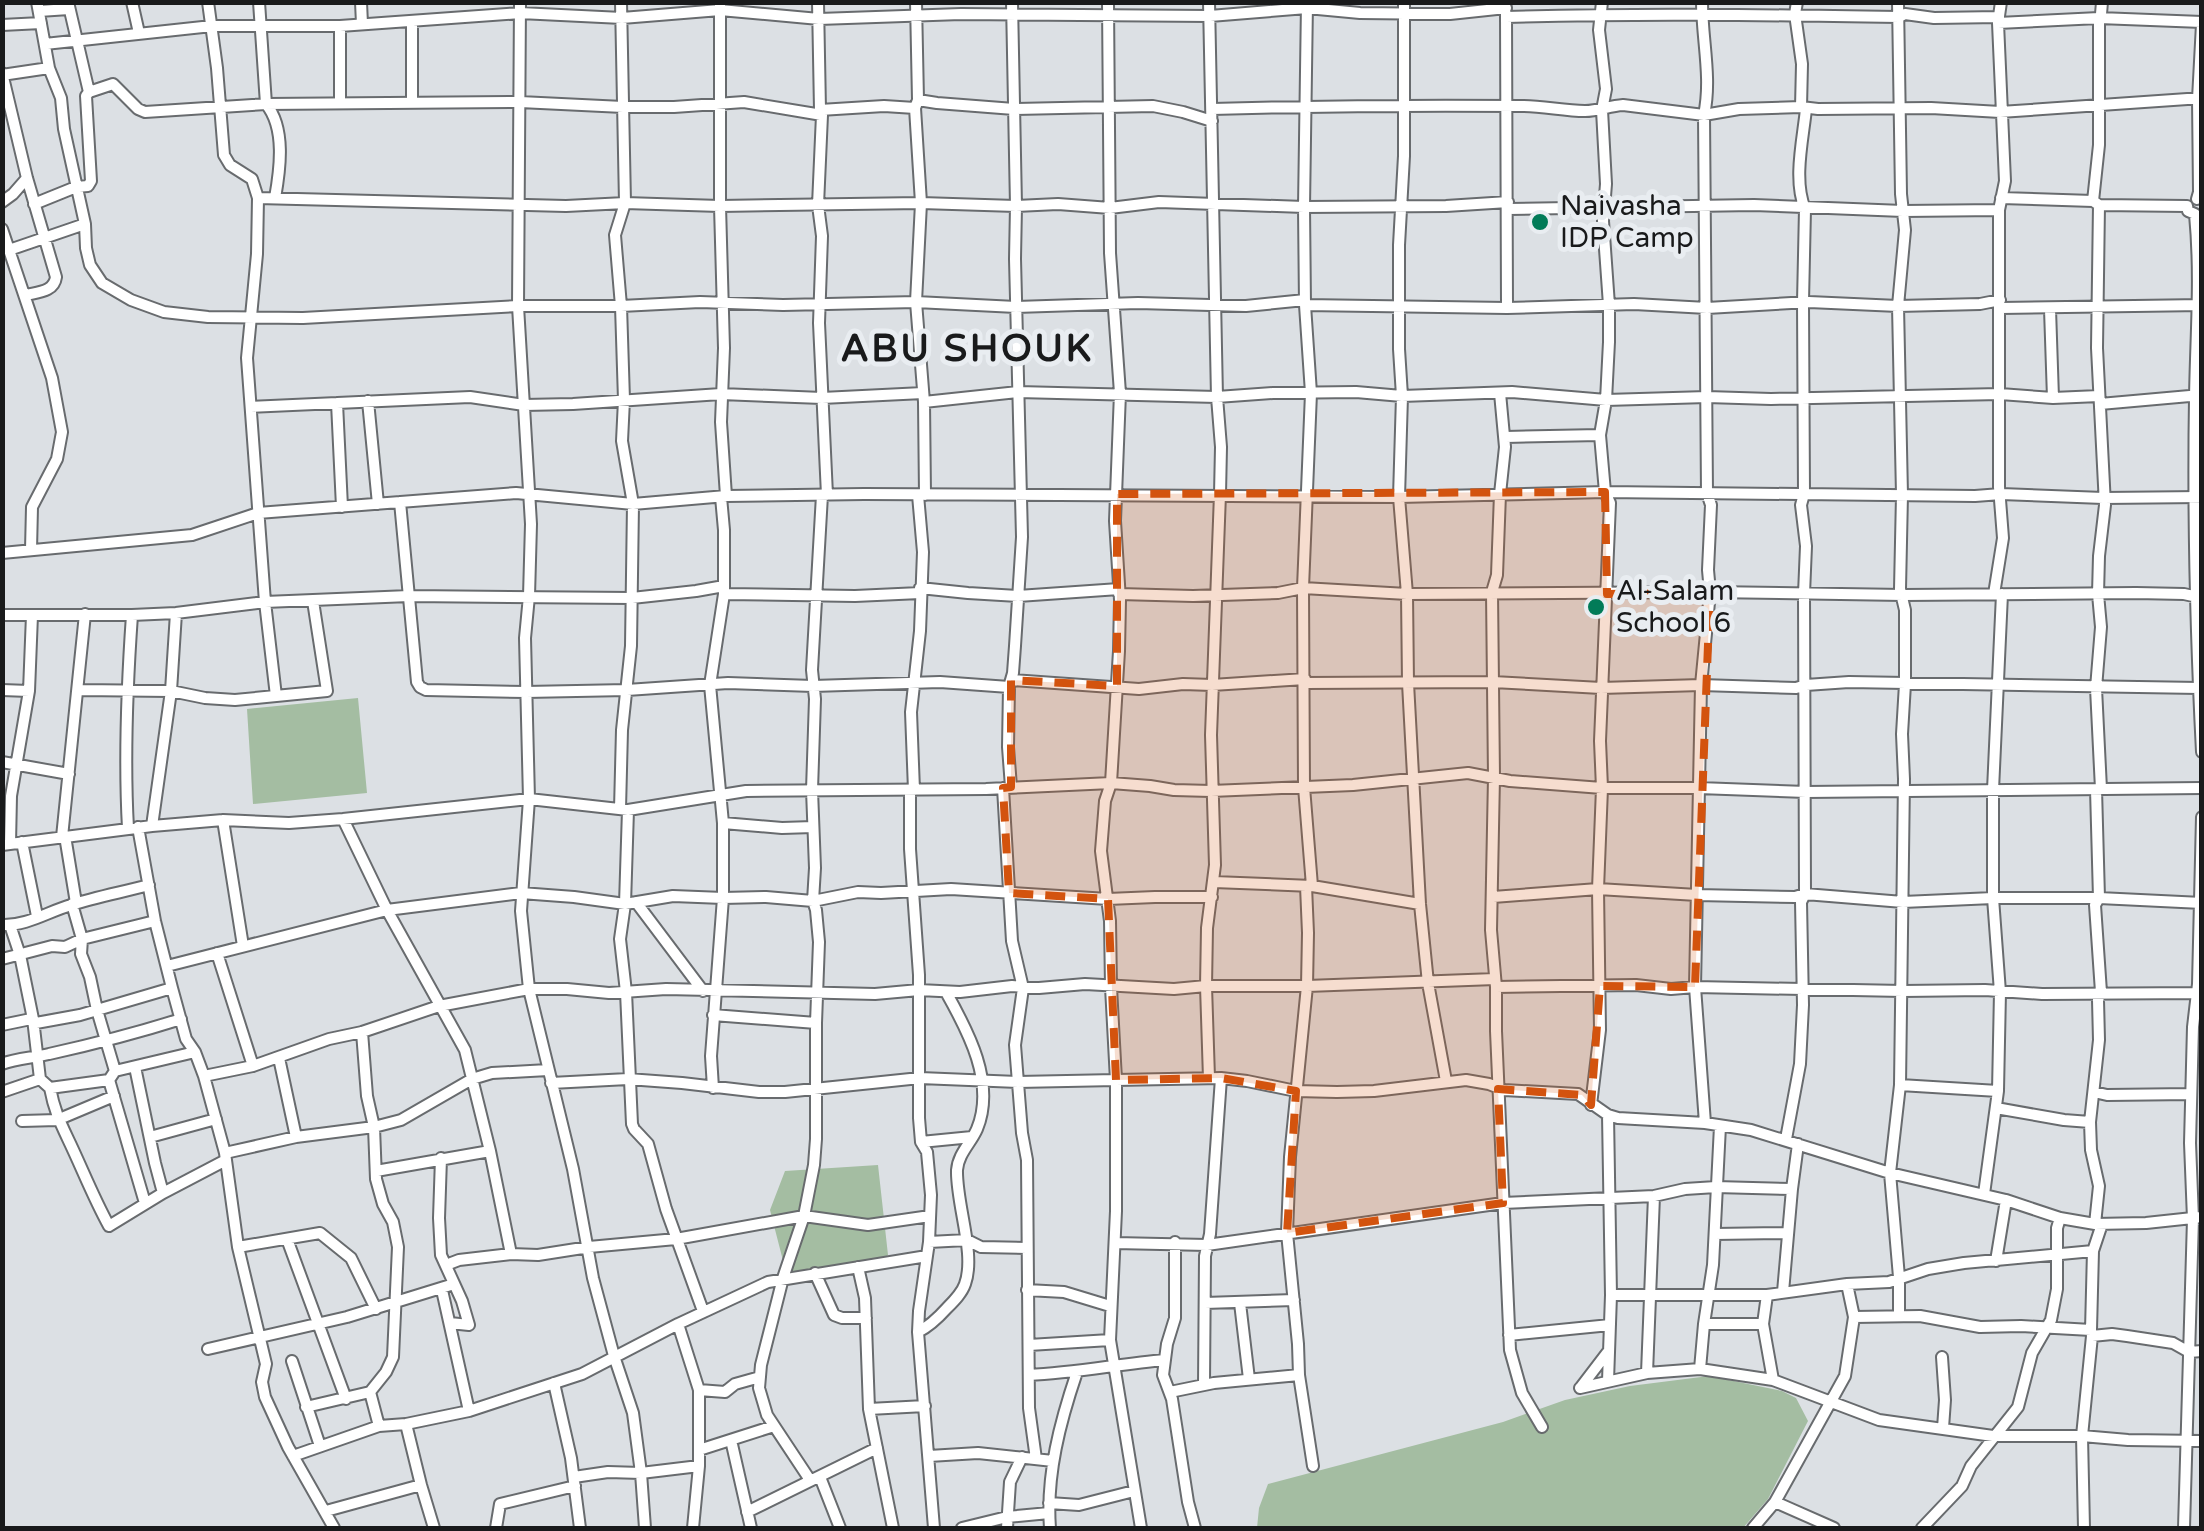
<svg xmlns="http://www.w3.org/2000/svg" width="2204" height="1531" font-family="'Varela Round',sans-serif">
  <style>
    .green { fill: #a4bda2 }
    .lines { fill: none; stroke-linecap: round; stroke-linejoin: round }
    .minor-casing { stroke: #686b6e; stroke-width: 14 }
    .minor { stroke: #fff; stroke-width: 10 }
    .marked { fill: #d3530e; fill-opacity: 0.2; stroke: #d3530e; stroke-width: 8; stroke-dasharray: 20 12; stroke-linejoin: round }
    .poi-dot { fill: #027b58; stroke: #e9edf1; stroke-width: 4 }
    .labels { text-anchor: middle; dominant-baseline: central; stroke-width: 10; stroke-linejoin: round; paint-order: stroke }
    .poi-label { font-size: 28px; fill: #191a1b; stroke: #e9edf1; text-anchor: start }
    .district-label { font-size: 38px; font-weight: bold; letter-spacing: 2.5px; fill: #191a1b; stroke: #e9edf1 }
  </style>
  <rect width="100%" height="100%" fill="#dce0e4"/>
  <path class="green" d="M358 698 367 793 253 804 247 709Z
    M878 1165 888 1255 869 1271 789 1284 770 1210 785 1171Z
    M1709 1376 1782 1391 1796 1398 1808 1421 1768 1499 1743 1528H1257L1259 1508 1268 1484 1503 1422 1565 1400 1630 1386Z"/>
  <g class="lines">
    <g class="minor-casing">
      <path id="minor" d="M37 2 49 68 61 98 64 129 85 224 86 248 90 265 102 283 131 300 164 312 208 317 303 318 518 306H621L700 302 783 305 916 302 1016 307 1138 303 1246 306 1305 300
        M132 2 139 33
        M208 2 217 68 224 155 230 165 252 179 258 198 257 254 247 358 265 602 276 696
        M259 2 266 104C286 128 280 170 275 198
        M361 2 362 24
        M520 2 518 306 531 524 529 596 525 638 529 799 521 911 529 989 573 1169 593 1278 614 1356 633 1413 641 1473 645 1528
        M720 2V206L724 348 721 422 726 496
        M818 2 820 110 822 115 818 205 822 236 819 323 827 495
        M916 2 918 100 915 108 921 203 916 302 924 402 925 495
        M1108 2 1110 253 1120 393 1115 521 1120 600 1119 651 1111 783 1105 801 1101 851 1110 921 1111 987 1116 1080 1221 1078 1247 1081 1296 1091 1337 1092 1374 1091 1466 1080 1489 1084 1504 1090 1578 1094 1608 1115 1618 1118 1705 1123 1751 1130 1890 1173 2006 1200 2060 1218 2095 1224 2146 1223 2202 1217
        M1404 2V156L1399 245V349L1402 396 1399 497 1407 594 1408 683 1420 904 1428 983 1446 1081
        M1702 2C1702 40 1712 78 1704 115L1707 493 1711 505 1708 570 1710 592 1701 685 1695 987 1705 1123
        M1797 2 1795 14 1802 64 1801 107
        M1898 2 1901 194 1905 230 1898 306 1902 495 1900 589 1905 610V684L1902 734 1904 779 1900 1085 1890 1173 1899 1277V1316
        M1307 3 1304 207 1305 305 1311 393 1303 588 1304 787 1312 886
        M39 11 69 9
        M1506 14 1507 308
        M1506 17C1637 13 1768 15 1899 17L1905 14 1934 18 1999 17
        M1998 23 2099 18 2202 22
        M2 25 41 23
        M340 26V103
        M45 44 212 26H340L520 13 622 18 720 10 819 19 961 14 1210 16 1307 8 1360 13 1450 14 1506 8
        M2 73 27 178 56 277C54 292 38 292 26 295
        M2 75 49 68
        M89 92 113 84 138 109 145 112 266 104 520 102 623 107H674L744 102 822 115
        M918 100 937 103 1014 109 1153 106 1183 112 1212 121
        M412 103V22
        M1212 109C1316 106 1419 105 1523 106 1544 106 1564 111 1585 111 1598 111 1609 106 1623 105L1704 115 1739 109 1801 107 1818 109 1931 108 2000 112 2202 98
        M820 110 884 106 915 108
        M258 198 566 206 625 203 720 206 921 203 1016 206 1058 204 1110 208 1159 202 1304 207 1446 206 1508 202
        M2001 198 2093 201 2099 205 2187 206 2188 211 2195 214C2201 278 2196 334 2195 398 2193 516 2196 634 2202 752
        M2197 199 2199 192 2198 99 2202 24
        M2093 201 2099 145V18L2101 14 2102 2
        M2 202 13 194 27 178
        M34 204 76 187 88 186 91 181 86 96 89 92 68 2
        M2099 205 2097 348 2105 505 2099 556 2098 594 2101 627 2096 688 2101 789
        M1508 209 1754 205 1903 211 1999 210
        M2 229 52 378 62 432 57 459 32 507 31 550
        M9 250 85 224
        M1305 305 1507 308 1634 304 1707 308 1809 302 1898 306 1980 304 2000 300
        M2001 308 2202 305
        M2050 309 2053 398
        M1500 393 1505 447 1500 494 1497 575 1492 592 1494 777 1491 930 1496 987V1031L1510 1350 1522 1393 1542 1427
        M368 401 378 504
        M924 402 1018 392 1217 397 1273 393 1356 392 1402 396 1512 392 1606 400 1707 397 1771 399 2000 394 2053 398 2099 396
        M337 403 342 507
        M2100 404 2201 395
        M251 407 470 397 524 405 573 404 721 394 822 398 923 393
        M1506 437 1600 435
        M400 502 417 682 420 687 426 690 526 692 627 690 728 683 813 686 940 682 1009 687
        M2 553 192 535 258 513 516 493 633 504 726 496 864 494 1399 497 1605 492 1975 496 2001 494 2103 498 2202 497
        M920 588 968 593 1018 596 1119 589
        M724 594 855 596 920 593
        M1119 594 1193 596 1278 593 1303 588 1407 594 1710 592 1903 595 2136 593 2184 594 2202 598
        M1994 594 2003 538 1999 487V210L2005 181 1998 23 2001 2
        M2 615H132L176 613 265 602 409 596 632 598 696 591 724 586
        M1011 680 1139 689 1183 684 1212 685 1305 679
        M1305 683 1493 682 1601 688 1701 685 1796 688 1806 685 1849 682 2199 688
        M2 690 29 691
        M79 690 171 691 205 698 235 700 327 691 313 601
        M2 762 69 774
        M1011 787 1008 747 1009 687 1013 673 1015 646 1022 537 1015 259 1016 206 1012 2
        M1003 788 1012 941 1023 988 1015 1045 1022 1133 1027 1160 1029 1408 1036 1459
        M910 790V849L919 975V1118L921 1142 927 1152 931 1195 929 1242 919 1311 918 1332 934 1528
        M914 790 911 712 920 631 923 552 918 495
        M620 809 622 730 631 646 633 504 622 441 624 400 621 306 615 235 625 203 621 2
        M628 810 625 904 620 939 626 992 632 1124 634 1129 648 1144 666 1209 703 1311
        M343 819 387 910 465 1050 490 1151 511 1254
        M223 820 243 946
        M723 823 782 828 813 827
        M152 826 171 691 176 613
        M138 827 155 921 172 988 186 1039 195 1052 204 1076 225 1153 238 1247 266 1364 262 1382 265 1397 288 1447 334 1528
        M128 828C124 757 127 686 132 615
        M65 836 76 903
        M62 837 85 614
        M22 842 37 916
        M10 844 11 796 29 691 32 615
        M2 845 152 826 223 820 289 823 343 819 529 799 628 810 746 791 986 789 1111 783 1150 786 1174 790 1211 791 1353 785 1468 773 1510 781 1602 788H1699L1806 792 2202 788
        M1214 882 1312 886 1420 904
        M1306 886 1308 933 1307 986 1290 1157 1287 1233 1298 1344 1299 1375 1313 1466
        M1493 897 1598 889 1697 895 1795 897 1805 894 1903 902 1993 898H2099L2202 903
        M636 902 703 991
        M72 904 82 939 81 954 90 977 97 1010 115 1071
        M2 925C27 926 47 912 71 905 96 897 123 892 149 885
        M10 925 20 955 33 1019 40 1079
        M217 953 253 1066
        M2 959 52 946 65 947 82 939 155 921
        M167 966 387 910 521 893 574 897 625 904 673 896 723 898 766 897 813 901 858 892 881 893 951 889 1108 899 1155 897H1212
        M1496 987 1636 985 1671 989 1695 987 1903 991 1985 990 2042 994 2201 993
        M713 1015 816 1023
        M33 1019 36 1023 80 1015 172 988
        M2 1025 31 1019
        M362 1032 367 1096 374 1127 376 1179 383 1204 393 1222 398 1247 393 1357 386 1372 370 1392 379 1426
        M279 1058 296 1137
        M2 1064C16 1058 33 1058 49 1054 94 1044 137 1033 181 1019
        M135 1067 155 1163 163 1193
        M204 1076 253 1066 329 1039 362 1032 439 1006 529 989H567L609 993 666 989 875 994 919 990 960 992 1012 986 1039 988 1085 984 1174 989 1206 986H1307L1495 979
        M1209 1078 1206 986 1207 928 1215 865 1211 735 1220 494 1221 447 1217 397 1209 2
        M109 1080 145 1203
        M551 1083 628 1079 682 1083 759 1092H785L920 1078 1018 1082 1116 1080V1211L1110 1340 1141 1528
        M1900 1085 1998 1091
        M50 1088C54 1109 59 1120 68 1139 82 1168 93 1197 109 1226L163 1193 226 1160
        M713 1088 711 1056 723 898V823L710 685 724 594V530L721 497
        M2 1092 40 1079 50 1088 109 1080 115 1071 195 1052
        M2094 1092 2107 1095 2191 1094
        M1591 1105 1600 1030 1598 889 1602 788 1600 741 1610 503 1605 492 1600 435 1606 400 1609 342V305L1603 221 1606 184 1602 110 1606 89 1599 30 1602 2
        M1996 1108 2064 1120 2090 1122
        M22 1121 57 1120 114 1096
        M150 1137 216 1119
        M1786 1139 1800 1064 1803 1005 1801 902 1805 894 1804 594 1806 546 1801 505 1804 494 1803 302 1805 209C1793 180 1803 139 1806 109
        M921 1142 972 1137
        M225 1153 296 1137 374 1127 401 1120 472 1079 492 1073 548 1070
        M441 1158 439 1218 441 1255 462 1301 469 1325 450 1323
        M376 1171 490 1151
        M1984 1194 1998 1091 2000 992 1993 898V790L2002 594
        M2095 1224 2099 1186 2091 1150 2090 1122 2099 1040 2098 1000 2101 992 2095 905 2099 898 2096 789
        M1715 1234 1788 1233
        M287 1239 346 1399
        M929 1242 967 1240 981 1247 1027 1248
        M1175 1242V1318L1167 1344 1163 1375 1172 1399 1188 1502 1195 1528
        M1115 1243 1207 1245 1503 1203 1654 1196 1685 1189 1716 1187 1792 1189
        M238 1247 320 1233 351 1258 376 1309
        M1996 1261 2006 1200
        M446 1265 459 1260 511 1254 538 1255 589 1247 676 1239 804 1216 868 1225 930 1216
        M858 1267 865 1298 869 1409 893 1528
        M815 1273 834 1315 842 1318H866
        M442 1290 469 1411
        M1027 1290 1064 1292 1110 1306
        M1783 1292 1792 1189 1798 1144
        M1611 1295H1767L1847 1284 1889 1282 1928 1269 1964 1263 2093 1251 2102 1224
        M1767 1295 1763 1324 1773 1380
        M1205 1303 1294 1300
        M1240 1303 1249 1379
        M1854 1317 1920 1316 1980 1327 2021 1326 2091 1330
        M678 1324 699 1390V1466L693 1528
        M1704 1324H1763
        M918 1332C930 1326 938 1318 947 1308 954 1301 962 1293 965 1284 976 1254 956 1204 957 1170 958 1154 971 1143 977 1129 996 1083 968 1031 946 992
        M1509 1335 1610 1325
        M2092 1336 2112 1334 2127 1336 2173 1343 2189 1352 2202 1351
        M1029 1345 1110 1340
        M208 1349 347 1317 454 1284
        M1942 1357 1945 1400 1943 1428
        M292 1361 320 1446
        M1700 1369 1704 1324 1713 1265 1720 1126
        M1647 1373 1654 1196
        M1029 1375C1075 1373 1119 1364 1165 1360
        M1608 1381 1611 1295 1608 1115
        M554 1383 571 1458 580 1528
        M1204 1385 1205 1256 1210 1234 1221 1078
        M1581 1387 1607 1353
        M1580 1388 1647 1373 1700 1369 1773 1380 1879 1420 1993 1436H2082L2128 1440 2202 1441
        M699 1390 725 1392 735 1384 760 1377
        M1170 1392 1214 1383 1299 1375
        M306 1407 370 1392
        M869 1409 925 1406
        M406 1424 421 1485 434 1528
        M731 1440 751 1528
        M699 1450 774 1426
        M293 1456 379 1426 406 1424 469 1411 582 1374 678 1324 768 1282 927 1256
        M929 1456 978 1453 1053 1461
        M574 1477 608 1472 641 1473 699 1466
        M820 1477 840 1528
        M810 1480 767 1415 759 1388 761 1365 783 1278 804 1216 814 1165 816 1139V1023L819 942 816 910 813 901 815 868 812 790 815 699 812 670 822 495
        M1775 1502 1834 1528
        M1049 1503 1079 1505 1134 1491
        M326 1511 421 1485
        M747 1512 877 1448
        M496 1528 500 1504 575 1486
        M962 1528 1007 1517 1049 1513
        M1007 1528 1010 1482 1022 1457
        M1050 1528C1046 1475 1060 1422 1077 1372
        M1753 1528 1775 1502 1845 1376 1854 1317 1847 1284
        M1922 1528 1962 1486 1971 1466 2018 1407 2032 1353 2051 1320 2057 1289V1228L2060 1218
        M2084 1528 2082 1436 2092 1336 2091 1330 2093 1251
        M2184 1528 2193 1219 2190 1143 2193 1027 2198 984 2202 817"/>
    </g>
    <use href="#minor" class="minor"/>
  </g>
  <path class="marked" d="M1605 492 1607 594 1710 592 1695 987 1600 986 1591 1105 1582 1095 1498 1089 1503 1203 1287 1233 1296 1091 1221 1078 1116 1080 1108 899 1009 893 1003 788 1011 787V680L1117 686V494Z"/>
  <g class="poi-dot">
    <circle cx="1540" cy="222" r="10"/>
    <circle cx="1596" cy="607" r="10"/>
  </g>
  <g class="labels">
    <g class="poi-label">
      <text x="1560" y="206">Naivasha<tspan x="1560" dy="32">IDP Camp</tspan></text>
      <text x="1616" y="591">Al-Salam<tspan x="1616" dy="32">School 6</tspan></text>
    </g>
    <g class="district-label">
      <text x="967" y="349">ABU SHOUK</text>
    </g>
  </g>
  <rect width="2204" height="1531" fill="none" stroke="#191a1b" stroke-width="10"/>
</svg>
